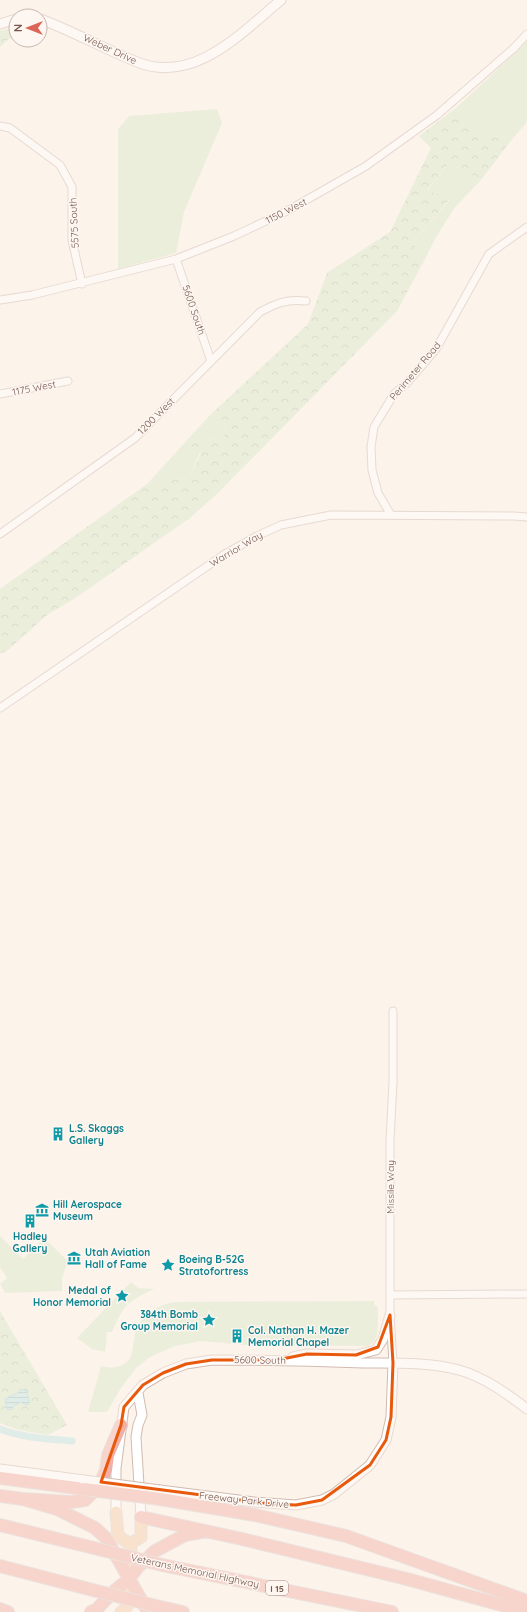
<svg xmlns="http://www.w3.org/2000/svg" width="527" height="1612" font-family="Quicksand,sans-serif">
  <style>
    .green { fill: #dae9c9 }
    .forest { fill: url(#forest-crowns) }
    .water { fill: url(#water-rules); stroke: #a6d4d6 }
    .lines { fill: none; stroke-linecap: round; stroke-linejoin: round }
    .canal { stroke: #bfe4e5; stroke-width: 7 }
    .street-casing { stroke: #cfbcb3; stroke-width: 9 }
    .secondary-casing { stroke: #d2bbb1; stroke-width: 11 }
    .primary-casing { stroke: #d8d0ce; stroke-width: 13 }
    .highway-casing { stroke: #d8d0ce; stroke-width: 14 }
    .street { stroke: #fff; stroke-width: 7 }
    .secondary { stroke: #fff; stroke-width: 9 }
    .primary { stroke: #f5cfa8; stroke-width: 11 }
    .highway { stroke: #f1b0a6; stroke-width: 12 }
    .secondary-bridge-casing { stroke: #d2bbb1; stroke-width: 11; stroke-linecap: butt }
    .highway-bridge-casing { stroke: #d8d0ce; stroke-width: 14; stroke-linecap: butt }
    .secondary-bridge { stroke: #fff; stroke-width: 9 }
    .highway-bridge { stroke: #f1b0a6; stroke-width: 12 }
    .marked { fill: none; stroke: #e8590c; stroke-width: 3; stroke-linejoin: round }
    .labels { text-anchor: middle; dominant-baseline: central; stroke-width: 3; stroke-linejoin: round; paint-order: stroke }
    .shield { fill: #fef7f1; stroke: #9e8780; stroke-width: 1 }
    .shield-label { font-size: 9px; font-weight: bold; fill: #75574f }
    .street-label { font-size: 10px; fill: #75574f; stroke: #fef7f1 }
    .culture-label { font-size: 10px; font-weight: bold; fill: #0d838f; stroke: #fef7f1; text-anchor: start }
  </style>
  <defs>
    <pattern id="forest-crowns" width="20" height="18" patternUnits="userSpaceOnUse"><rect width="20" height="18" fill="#dae9c9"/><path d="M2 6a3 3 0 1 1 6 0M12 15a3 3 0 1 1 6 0" fill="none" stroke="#b5c0a6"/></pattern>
    <pattern id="water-rules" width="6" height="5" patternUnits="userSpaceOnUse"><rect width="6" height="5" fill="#bfe4e5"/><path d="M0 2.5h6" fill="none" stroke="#a0bcbc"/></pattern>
  </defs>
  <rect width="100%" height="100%" fill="#fcf3eb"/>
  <path class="green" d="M527 40V122L513 138 465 128 456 108 515 53Z
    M217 109 222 123 184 212 176 253 118 269V129L129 116Z
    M449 163 481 180 455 207 435 239 424 261 413 242 450 200 427 191Z
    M210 415 226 431 222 441 206 438 189 478 147 484Z
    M0 1236 23 1259 44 1238 68 1261 62 1278V1291L5 1293 0 1284 7 1278 0 1267Z
    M131 1282 138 1288 154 1289C126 1302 124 1305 112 1332H107L105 1352 92 1349 77 1338Z
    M374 1301V1304L378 1308C377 1321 382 1340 368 1346L246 1345 201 1341 175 1346 150 1357 136 1368 121 1388 107 1412H88L101 1366C111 1369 126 1368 131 1356 133 1350 133 1342 135 1335 139 1315 157 1305 175 1302Z"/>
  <path class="forest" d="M7 29H16V38H10L0 47V31Z
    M456 108 465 128 513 138 481 180 449 163 427 190 450 199 413 242 424 261 397 311 217 494 190 518 74 599 47 615 8 650 0 654V589L147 484 189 478 201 453 191 450 190 445 206 438 222 441 226 431 210 415 308 324 327 273 390 232 431 148 419 136Z
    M0 1311 67 1425 48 1435 19 1430 0 1423Z"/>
  <path class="water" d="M21 1389 27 1391C27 1396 30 1400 29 1404L26 1405 21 1402 15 1405 11 1410 7 1409 5 1399C11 1395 16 1396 21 1389Z"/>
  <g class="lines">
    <path class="canal" d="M0 1429C23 1438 48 1439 72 1441"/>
    <g class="street-casing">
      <path id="street" d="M0 126 10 128 60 165 72 187V240L82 284
        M176 259 211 361
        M0 300 32 295 176 259 234 236 287 211 366 166 437 115 514 48 527 34
        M0 394 68 381
        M391 515 378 493 372 470 371 447 374 427 394 394 406 384 436 349 489 254 527 227
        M0 534 135 438 260 312C277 303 286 299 306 301
        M0 708 225 554 257 536 281 525 331 515 514 516 527 517
        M390 1295 527 1294
        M393 1363 390 1315V1141L393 1082V1011"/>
    </g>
    <g class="secondary-casing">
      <path id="secondary" d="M40 19C73 31 104 49 137 62 194 85 241 33 281 0
        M0 24 16 19
        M293 1357 307 1354 356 1355 376 1350 383 1339 390 1315
        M138 1393 142 1415 138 1425 136 1437 141 1517
        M0 1469 84 1480
        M160 1490 254 1502 296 1505 322 1500 334 1494 370 1465 386 1440 391 1417 393 1363
        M116 1512V1468L124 1407 143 1385 163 1373 186 1364 212 1360C263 1360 314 1361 364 1363 395 1363 429 1362 459 1370 484 1377 506 1393 527 1409"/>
    </g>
    <g class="primary-casing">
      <path id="primary" d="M116 1512 118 1536 130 1544 131 1550 127 1607 121 1612
        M130 1544 141 1537V1517"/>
    </g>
    <g class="highway-casing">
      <path id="highway" d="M0 1478 84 1489
        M0 1496 23 1499 71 1502 85 1500 99 1486 106 1470 108 1455 121 1425
        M23 1499 57 1509 95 1528 106 1538 148 1612
        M160 1499 255 1515 346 1536 527 1601
        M141 1517 242 1539 403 1578 527 1612
        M0 1525 90 1547
        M162 1565 392 1612
        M0 1566 85 1588
        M156 1606 183 1612
        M0 1609 8 1612
        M91 1612 97 1609 112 1593 129 1579 138 1567 155 1551 185 1535 201 1532"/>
    </g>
    <use href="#street" class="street"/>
    <use href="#secondary" class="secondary"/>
    <use href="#primary" class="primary"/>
    <use href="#highway" class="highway"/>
    <g class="secondary-bridge-casing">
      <path id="secondary-bridge" d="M84 1480 160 1490"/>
    </g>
    <g class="highway-bridge-casing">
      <path id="highway-bridge" d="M84 1489 160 1499
        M90 1547 162 1565
        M85 1588 156 1606"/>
    </g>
    <use href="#secondary-bridge" class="secondary-bridge"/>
    <use href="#highway-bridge" class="highway-bridge"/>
  </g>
  <path d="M0 0H527V1612H0ZM390 1315 393 1363 391 1417 386 1440 370 1465 322 1500 296 1505 271 1504 101 1482 121 1425 124 1407 143 1385 163 1373 186 1364 212 1360H277L307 1354 356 1355 378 1347Z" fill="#fcf3eb" fill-opacity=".55" fill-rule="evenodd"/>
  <path class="marked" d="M390 1315 393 1363 391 1417 386 1440 370 1465 322 1500 296 1505 271 1504 101 1482 121 1425 124 1407 143 1385 163 1373 186 1364 212 1360H277L307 1354 356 1355 378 1347Z"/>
  <defs>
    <g id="building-bare" transform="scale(1.08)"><path d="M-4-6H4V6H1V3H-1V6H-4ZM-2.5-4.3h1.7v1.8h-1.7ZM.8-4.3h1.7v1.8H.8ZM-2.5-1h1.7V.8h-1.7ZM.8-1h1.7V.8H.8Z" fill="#0f9aa8" stroke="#fef7f1" stroke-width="2.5" paint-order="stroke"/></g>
    <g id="museum-bare" transform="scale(1.08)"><path d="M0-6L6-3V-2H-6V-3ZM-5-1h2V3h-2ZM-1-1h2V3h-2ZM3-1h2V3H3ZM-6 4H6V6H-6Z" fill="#0f9aa8" stroke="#fef7f1" stroke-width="2.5" paint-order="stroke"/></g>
    <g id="sight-bare" transform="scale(1.08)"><path d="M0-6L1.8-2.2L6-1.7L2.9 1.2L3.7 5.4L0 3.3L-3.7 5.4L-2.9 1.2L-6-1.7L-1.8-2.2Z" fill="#0f9aa8" stroke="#fef7f1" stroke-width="2.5" paint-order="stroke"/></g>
  </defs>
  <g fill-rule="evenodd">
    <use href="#building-bare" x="58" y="1134"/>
    <use href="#museum-bare" x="42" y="1210"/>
    <use href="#building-bare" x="30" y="1221"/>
    <use href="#museum-bare" x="74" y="1258"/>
    <use href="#sight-bare" x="168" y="1265"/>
    <use href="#sight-bare" x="122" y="1296"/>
    <use href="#sight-bare" x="209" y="1320"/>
    <use href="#building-bare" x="237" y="1336"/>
  </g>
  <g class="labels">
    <rect class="shield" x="266" y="1581" width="22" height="14" rx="3"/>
    <g class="shield-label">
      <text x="277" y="1588">I 15</text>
    </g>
    <g class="street-label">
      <text transform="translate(110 49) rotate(25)">Weber Drive</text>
      <text transform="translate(286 211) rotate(-27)">1150 West</text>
      <text transform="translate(74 223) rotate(-93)">5575 South</text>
      <text transform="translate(194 310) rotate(71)">5600 South</text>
      <text transform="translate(415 371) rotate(-50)">Perimeter Road</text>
      <text transform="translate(34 388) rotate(-11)">1175 West</text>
      <text transform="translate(156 416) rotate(-45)">1200 West</text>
      <text transform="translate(236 549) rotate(-31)">Warrior Way</text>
      <text transform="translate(390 1187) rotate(-90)">Missile Way</text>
      <text transform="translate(260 1360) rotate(1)">5600 South</text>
      <text transform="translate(244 1500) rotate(6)">Freeway Park Drive</text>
      <text transform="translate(195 1571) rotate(12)">Veterans Memorial Highway</text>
    </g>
    <g class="culture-label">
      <text x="69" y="1128">L.S. Skaggs<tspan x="69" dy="12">Gallery</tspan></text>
      <text x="53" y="1204">Hill Aerospace<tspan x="53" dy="12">Museum</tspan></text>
      <text x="30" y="1236" text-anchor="middle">Hadley<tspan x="30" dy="12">Gallery</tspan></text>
      <text x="85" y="1252">Utah Aviation<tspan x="85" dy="12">Hall of Fame</tspan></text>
      <text x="179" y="1259">Boeing B-52G<tspan x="179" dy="12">Stratofortress</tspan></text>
      <text x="111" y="1290" text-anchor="end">Medal of<tspan x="111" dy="12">Honor Memorial</tspan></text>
      <text x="198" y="1314" text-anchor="end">384th Bomb<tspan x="198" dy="12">Group Memorial</tspan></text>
      <text x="248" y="1330">Col. Nathan H. Mazer<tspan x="248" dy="12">Memorial Chapel</tspan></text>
    </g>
  </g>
  <g transform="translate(28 28) rotate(270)"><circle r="19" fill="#fef7f1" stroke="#c7b7b0"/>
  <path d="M0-3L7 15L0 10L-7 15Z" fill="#dd6558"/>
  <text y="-6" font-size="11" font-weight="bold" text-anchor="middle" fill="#75574f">N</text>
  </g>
</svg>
